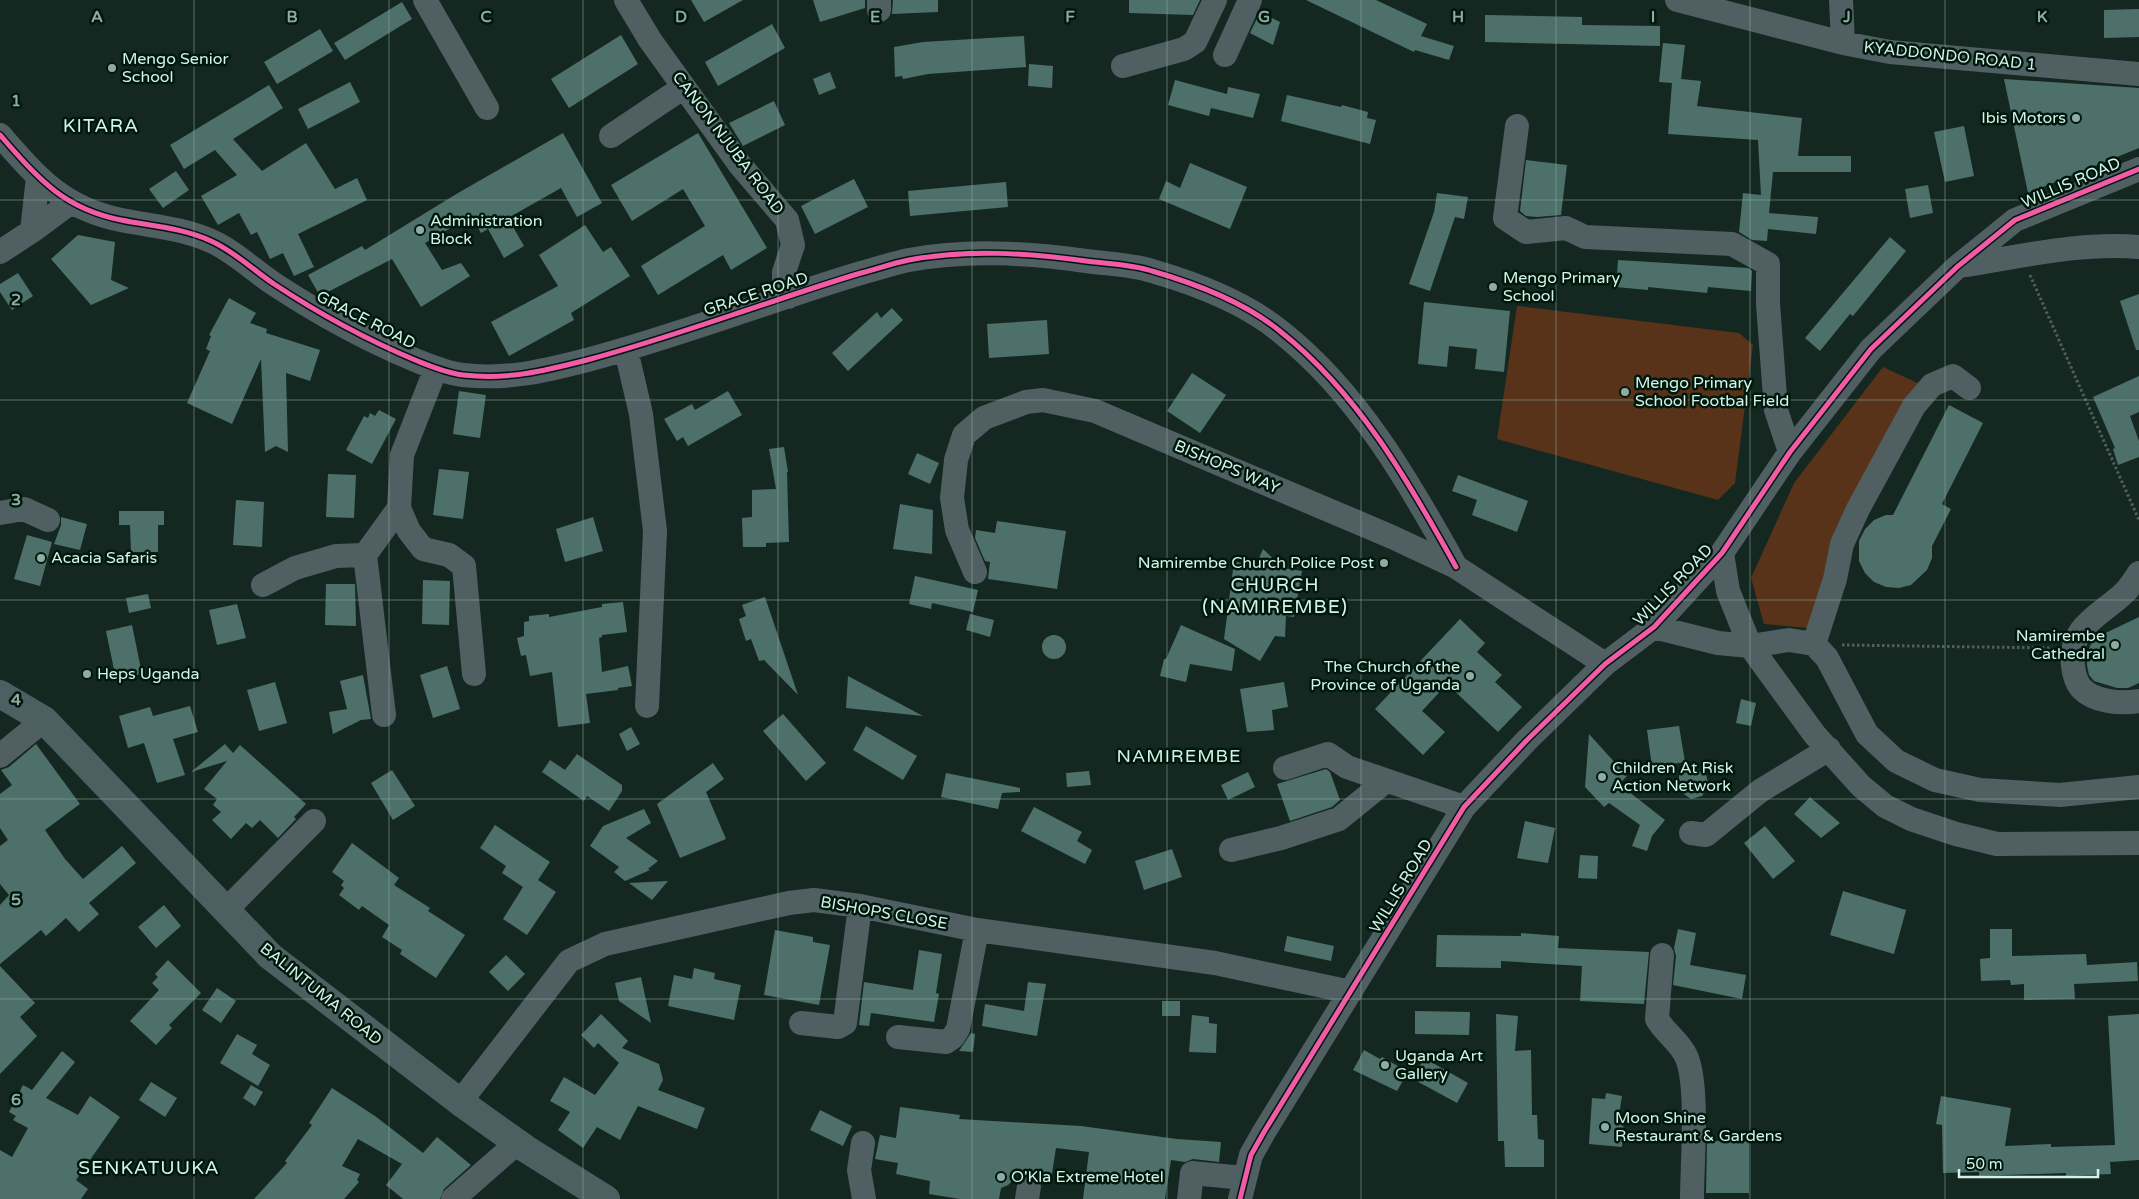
<svg xmlns="http://www.w3.org/2000/svg" width="2139" height="1199" font-family="'Varela Round',sans-serif">
  <style>
    .green { fill: #59321a }
    .building { fill: #4e706a }
    .lines { fill: none; stroke-linecap: round; stroke-linejoin: round }
    .path { stroke: #505f5e; stroke-width: 3; stroke-dasharray: 2.5 2.5; stroke-linecap: butt }
    .minor { stroke: #505f62; stroke-width: 24 }
    .major { stroke: #4c6062; stroke-width: 28 }
    .cycleway-casing { stroke: #00170e; stroke-width: 8 }
    .cycleway { stroke: #f35aa7; stroke-width: 5 }
    .grid { fill: none; stroke: #90aca0; stroke-width: 1; stroke-opacity: 0.55 }
    .poi-dot { fill: #90aca0; stroke: #00170e; stroke-width: 2 }
    .labels { text-anchor: middle; dominant-baseline: central; stroke-width: 5; stroke-linejoin: round; paint-order: stroke }
    .street-label { font-size: 16px; fill: #d2f3e5; stroke: #00170e }
    .poi-label { font-size: 16px; fill: #d2f3e5; stroke: #00170e; text-anchor: start }
    .neighbourhood-label { font-size: 18px; letter-spacing: 1px; fill: #d2f3e5; stroke: #00170e }
    .quarter-label { font-size: 19px; letter-spacing: 1px; fill: #d2f3e5; stroke: #00170e }
    .grid-label { font-size: 16px; text-anchor: middle; font-weight: bold; fill: #90aca0; stroke: #00170e; stroke-width: 5; stroke-linejoin: round; paint-order: stroke }
  </style>
  <rect width="100%" height="100%" fill="#142821"/>
  <path class="green" d="M1517 306 1739 333 1753 345 1735 483 1718 500 1497 439Z
    M1883 367 1922 385 1808 628 1764 624 1751 578 1794 483Z"/>
  <path class="building" d="M691 0H743L704 22Z
    M813 0H865V8L820 22Z
    M893 0H938V12L892 14Z
    M1129 0H1200L1193 15 1129 13Z
    M1306 0H1376L1427 24 1421 36 1454 46 1449 60 1415 50 1414 52Z
    M402 2 412 19 345 60 334 43Z
    M2139 9V37L2104 38V10Z
    M1260 12 1280 22 1273 45 1250 33Z
    M1485 15 1582 17V25L1660 26V46L1485 42Z
    M772 24 785 48 718 86 705 62Z
    M320 29 333 51 277 84 264 62Z
    M621 35 638 64 569 108 551 79Z
    M1024 36 1026 67 928 74 903 79 902 76 895 77 894 47 923 42Z
    M1663 43 1685 45 1681 79 1701 81 1697 106 1802 118 1798 156H1851V172H1773L1769 213 1818 217 1816 234 1768 229 1767 241 1752 240 1739 232 1743 193 1761 195 1758 140 1668 134 1672 83 1659 82Z
    M1029 64 1053 66 1052 88 1028 86Z
    M830 72 836 88 819 95 813 79Z
    M2004 79 2139 88V148L2028 193Z
    M1175 80 1227 94 1228 87 1260 94 1253 118 1211 108 1209 116 1168 105Z
    M350 82 360 102 308 129 298 109Z
    M269 85 283 108 233 139 262 171 306 143 335 189 357 178 367 200 298 234 314 267 294 276 283 253 270 259 257 232 251 235 239 213 218 225 201 196 237 175 215 150 184 169 170 145Z
    M1287 95 1341 107 1342 105 1368 112 1367 118 1376 120 1370 144 1281 121Z
    M774 101 785 125 743 146 729 123Z
    M1964 126 1974 176 1945 182 1934 132Z
    M563 133 602 203 577 217 561 188 508 218 524 246 504 258 488 229 481 233 471 216 425 243 442 270 461 263 470 276 421 307 392 259 320 296 308 275 362 246 365 250 458 193Z
    M698 133 767 248 731 270 723 255 658 295 641 266 705 226 683 189 632 221 611 185Z
    M1526 160 1567 165 1561 215 1537 217 1526 216 1520 211Z
    M1190 163 1247 187 1230 229 1159 199 1166 181 1180 188Z
    M176 171 189 190 163 208 149 189Z
    M854 179 868 207 815 234 801 206Z
    M1006 182 1008 207 910 216 908 191Z
    M1928 185 1933 213 1910 218 1905 189Z
    M1437 193 1468 197 1464 219 1455 217 1430 291 1409 284 1434 212Z
    M585 225 603 252 611 247 630 276 571 313 574 320 509 356 491 322 558 286 539 255Z
    M78 235 115 242 111 280 129 288 91 305 51 259Z
    M1890 237 1906 251 1853 316 1850 314 1820 351 1805 338Z
    M1618 260 1748 268 1752 271 1751 291 1708 287 1707 293 1648 287V290L1616 287Z
    M18 273 33 296 12 310 0 292V284Z
    M2139 294V350H2136L2120 301Z
    M229 298 256 313 250 323 267 329 266 333 320 350 310 381 286 373 288 452 276 446 265 452 261 359 232 424 187 403 210 351 206 349 211 336 209 335Z
    M1424 302 1510 311 1504 372 1475 369 1477 349 1449 346 1447 367 1418 364Z
    M892 308 903 320 848 371 832 353 877 312 881 318Z
    M1047 320 1049 354 989 358 987 324Z
    M1192 373 1226 395 1200 433 1167 411Z
    M2139 376V412L2130 416 2139 441V457L2118 465 2113 449 2115 448 2093 397Z
    M459 391 486 395 480 438 453 434Z
    M728 391 742 415 688 446 683 437 677 441 664 419 692 404 695 410Z
    M1949 405 1983 423 1942 504 1951 509 1932 546V558L1927 570 1911 585 1899 588 1886 587 1874 582 1865 573 1859 561V541L1865 529 1874 520 1886 515H1893Z
    M379 410 396 419 372 464 346 450 364 416 368 418 370 413 375 416Z
    M784 447 788 472H787L789 542 766 543V547H743L742 518 752 517V490L776 489 769 449Z
    M917 453 939 463 930 484 908 474Z
    M439 469 469 472 463 519 433 515Z
    M328 474 356 475 354 518 326 517Z
    M1458 475 1528 501 1517 532 1472 515 1477 500 1452 491Z
    M236 500 264 502 262 547 233 545Z
    M900 504 933 510 932 554 893 549Z
    M119 511H164V525H158V552H131L130 525H119Z
    M61 517 87 524 80 550 54 544 61 525Z
    M593 517 603 551 565 562 556 529Z
    M997 521 1066 531 1057 589 988 579 990 562 985 561 975 538 976 530 995 533Z
    M27 535 52 542 40 586 14 579Z
    M1263 549 1283 568 1302 571 1294 617 1286 616 1285 637 1275 636 1260 661 1224 639 1234 562 1256 565Z
    M915 576 978 590 973 612 932 603 931 609 909 604Z
    M423 580 450 581 449 625 422 624Z
    M326 584H355L356 626 325 625Z
    M148 594 151 608 129 613 126 598Z
    M765 597 798 695 764 660 759 661 751 639 746 641 739 619 746 616 742 605Z
    M623 602 627 632 602 635V637L599 638 602 672 628 666 632 686 618 688V690L586 694 590 723 558 727 552 672 530 676 526 655 521 656 517 638 524 636V622L529 621V616L549 614V617L602 607V604Z
    M237 604 246 638 217 645 209 610Z
    M970 614 994 620 990 637 966 630Z
    M2139 617V683L2128 688H2117L2094 681 2089 675 2087 665V654L2093 639Z
    M1460 619 1485 643 1477 652 1502 675 1495 682 1522 707 1498 732 1447 684 1422 711 1445 732 1423 755 1375 709Z
    M132 625 142 674 116 679 106 631Z
    M1181 625 1235 649 1232 671 1190 664 1186 682 1160 676 1164 659H1166Z
    M1042 647a12 12 0 1 1 24 0a12 12 0 1 1-24 0Z
    M447 666 460 709 433 718 420 675Z
    M363 675 371 719 361 720 333 734 329 712 347 709 340 681Z
    M848 676 923 716 846 708Z
    M275 682 287 723 259 731 247 690Z
    M1284 682 1288 707 1272 710 1274 730 1247 732 1240 689Z
    M1741 699 1756 703 1751 726 1736 723Z
    M190 706 198 732 173 739 185 775 157 783 144 743 128 748 119 716 150 707 153 716Z
    M783 714 826 763 806 781 763 731Z
    M866 726 917 756 903 780 853 750Z
    M1679 726 1685 762 1652 767 1647 730Z
    M631 727 640 744 627 751 619 734Z
    M1589 734 1627 776 1619 784 1665 820 1652 836 1647 851 1632 846 1640 825 1609 803 1604 807 1585 787Z
    M36 744 80 804 45 830 65 859 83 879 122 846 136 863 89 903 99 914 79 932 66 918 46 936 41 930 0 964V905L9 895 0 884V846L8 840 0 828V794L12 785 1 770 9 767Z
    M225 744 233 753 240 745 306 804 294 817 296 819 278 838 260 820 252 828 246 823 231 839 212 820 221 812 213 805 217 799 204 789 227 761 191 772Z
    M577 754 622 785V791L609 811 587 796 584 801 542 772 550 760 565 770Z
    M713 763 724 779 706 792 726 839 680 858 657 804Z
    M1326 769 1330 772 1340 800 1332 807 1290 821 1277 784Z
    M1679 769H1696L1706 775 1709 786 1702 796 1691 799 1681 792 1679 787Z
    M392 770 415 806 393 820 371 783Z
    M1089 771 1091 785 1067 787 1066 773Z
    M1248 772 1255 787 1228 800 1221 785Z
    M946 773 1020 788V792L1002 793 998 809 941 797Z
    M1810 797 1840 823 1821 838 1794 814Z
    M1034 807 1082 832 1077 841 1092 850 1085 864 1021 831Z
    M644 809 651 823 626 838 658 861 648 869 650 870 625 881 614 872 619 867 590 846 603 826Z
    M1525 821 1555 828 1548 863 1517 858Z
    M495 825 550 862 538 880 556 892 527 935 503 919 523 887 502 873 506 866 480 848Z
    M1765 826 1795 861 1773 879 1744 843Z
    M352 843 399 878 394 885 430 908 428 911 465 935 436 978 400 954 402 950 382 937 389 925 362 906 359 910 339 895 344 888 341 885 344 881 332 872Z
    M1172 849 1182 877 1144 890 1135 861Z
    M1580 855 1598 856 1597 879 1578 878Z
    M668 881 652 900 629 883Z
    M1843 891 1906 910 1894 954 1830 935Z
    M164 905 181 926 156 948 138 927Z
    M1678 929 1696 933 1690 965 1746 975 1742 999 1673 985 1676 956 1674 948Z
    M1990 929H2012V956L2086 954 2087 965 2137 962 2138 981 2074 984 2075 999 2024 1000V984L2011 985 2010 980 1981 981 1980 959 1990 958Z
    M775 930 813 937V942L830 945 819 1005 764 995Z
    M1521 933 1559 936 1558 948 1649 952 1644 1004 1580 1001 1582 966 1501 961V968L1436 967 1437 935 1521 936Z
    M1287 936 1334 946 1331 961 1284 951Z
    M919 950 942 954 936 993 939 994 934 1022 871 1013 869 1026 859 1025 864 982 913 990Z
    M506 955 525 974 508 991 489 972Z
    M168 960 201 993 169 1025 172 1028 156 1045 130 1021 159 990 152 983 158 977 155 974Z
    M0 966 35 1003 20 1017 37 1036 0 1074Z
    M694 968 715 973 714 979 741 985 734 1020 668 1006 674 975 692 979Z
    M641 977 651 1023 619 1001 615 983Z
    M1028 982 1046 984 1037 1036 982 1026 985 1004 1024 1011Z
    M217 988 236 1001 221 1023 202 1010Z
    M1162 1001H1180V1016H1162Z
    M1415 1011 1470 1012 1469 1035 1415 1034Z
    M601 1014 628 1041 622 1048 659 1064 663 1080 658 1090 705 1108 697 1129 638 1106 620 1140 597 1127 583 1148 558 1130 570 1112 550 1101 564 1077 595 1095 619 1063 598 1043 594 1048 581 1035Z
    M1496 1014 1518 1016 1515 1051 1531 1050 1532 1115H1537L1538 1139 1544 1140V1167H1505L1504 1141H1498Z
    M2139 1014V1160L2110 1162 2111 1174 2066 1176V1173L1979 1176V1172L1943 1173 1942 1125 1936 1124 1941 1096 2011 1108 2005 1146 2051 1144V1147L2115 1145 2108 1016Z
    M1192 1015 1209 1017V1023L1217 1024 1216 1053 1189 1052Z
    M971 1033 975 1034 973 1052 959 1051Z
    M237 1034 257 1045 252 1054 270 1065 258 1086 220 1063Z
    M1364 1050 1380 1059 1382 1057 1408 1072 1397 1091 1353 1070Z
    M62 1051 75 1062 46 1098 78 1115 90 1096 120 1117 76 1180 88 1189 81 1199H0V1150L12 1157 28 1128 13 1120 16 1116 9 1112 23 1085 32 1090Z
    M1424 1058 1468 1083 1457 1103 1413 1079Z
    M151 1082 177 1098 165 1117 139 1100Z
    M251 1085 263 1092 255 1106 243 1098Z
    M332 1088 375 1116 423 1153 437 1137 471 1165 444 1189 440 1199H403L386 1185 402 1164 358 1139 342 1166 360 1174 357 1180 359 1182 344 1199H254L287 1163 285 1161 312 1125 309 1123Z
    M1606 1093 1622 1096 1619 1115 1624 1116 1622 1147 1589 1144 1592 1098 1605 1099Z
    M900 1107 960 1115 959 1119 1081 1126 1177 1139 1221 1142 1219 1162 1193 1159 1185 1162 1171 1160 1165 1199H1083L1089 1152 1056 1148 1052 1174 1015 1172 1013 1180 1008 1185 1001 1188 999 1199H960L929 1194 930 1181 896 1174 898 1163 875 1159 880 1135 896 1138Z
    M820 1110 852 1126 843 1146 810 1130Z
    M1707 1141H1749V1193H1706Z"/>
  <g class="lines">
    <path class="path" d="M2030 275 2139 520
      M1842 645 2053 648"/>
    <path class="minor" d="M425 0 487 108
      M626 0 650 40 740 165 787 220 793 245 784 272V286L788 297
      M879 0V10
      M1677 0 1843 43 1890 52 2139 74
      M1841 0 1843 43
      M1225 55 1250 0
      M1123 66 1184 49 1195 42 1215 0
      M1517 126 1505 218 1526 232 1566 228 1585 237 1732 244 1768 264V304L1776 410 1790 452
      M0 135C38 178 62 208 121 220 151 226 183 228 211 241 234 251 253 270 274 284 318 313 365 339 415 360 430 366 446 373 463 375 508 380 544 371 587 360 636 347 684 331 732 315 775 301 817 286 861 273 877 269 893 263 909 260 968 249 1027 253 1086 261 1107 264 1131 264 1152 271 1197 284 1245 302 1281 332 1358 393 1409 482 1456 567
      M611 136 684 87
      M32 231 38 177
      M0 252 32 231 70 203
      M1959 266C2019 257 2078 242 2139 247
      M626 350 641 414 655 531 647 706
      M436 368 402 455 399 508 409 531 423 549 449 555 464 566 474 674
      M0 513 24 509 48 520
      M1722 553 1728 591 1750 646 1815 735 1861 786 1885 806 1911 819 1956 834 1997 844 2139 843
      M365 555 399 508
      M975 572 957 530 952 498 956 460 964 435 984 418 1026 402 1043 400 1095 411 1392 537 1456 567 1605 664
      M2139 573C2135 579 2131 586 2125 592 2102 615 2068 625 2073 666 2074 674 2076 682 2081 688 2094 702 2120 704 2139 701
      M263 585 295 568 336 556 365 555 384 715
      M1654 627 1718 643 1750 646 1789 640 1814 644 1827 658 1867 734 1896 761 1935 780 1980 790 2060 795 2139 787
      M1814 644 1835 579 1842 544 1858 509 1914 406 1932 385 1953 376 1969 388
      M0 756 44 720
      M1285 768 1328 754 1347 767 1464 807
      M1691 833 1706 835 1760 791 1829 749
      M1231 850 1281 838 1339 819 1386 781
      M226 910 314 821
      M1662 955 1657 1019C1665 1033 1679 1041 1686 1056 1699 1083 1692 1165 1692 1199
      M801 1023 838 1027 845 1023 860 906
      M898 1037 946 1042 953 1037 958 1029 977 930
      M460 1102 569 961 605 944 789 903 814 900 860 906 977 930 1215 963 1351 992
      M863 1143 859 1170 864 1199
      M453 1199 517 1143
      M1027 1199 1029 1186
      M1189 1199 1192 1173 1244 1178
      M1240 1199 1251 1155 1264 1132 1464 807 1527 740 1605 664 1654 627 1722 553 1790 452 1871 349 1957 267 2015 220 2139 169"/>
    <path class="major" d="M0 694 44 720 270 956 460 1102 526 1149 606 1199"/>
    <g class="cycleway-casing">
      <path id="cycleway" d="M0 135C38 178 62 208 121 220 151 226 183 228 211 241 234 251 253 270 274 284 318 313 365 339 415 360 430 366 446 373 463 375 508 380 544 371 587 360 636 347 684 331 732 315 775 301 817 286 861 273 877 269 893 263 909 260 968 249 1027 253 1086 261 1107 264 1131 264 1152 271 1197 284 1245 302 1281 332 1358 393 1409 482 1456 567
        M1240 1199 1251 1155 1264 1132 1464 807 1527 740 1605 664 1654 627 1722 553 1790 452 1871 349 1957 267 2015 220 2139 169"/>
    </g>
    <use href="#cycleway" class="cycleway"/>
  </g>
  <path class="grid" d="M194 0V1199M389 0V1199M583 0V1199M778 0V1199M972 0V1199M1167 0V1199M1361 0V1199M1556 0V1199M1750 0V1199M1945 0V1199M0 200H2139M0 400H2139M0 600H2139M0 799H2139M0 999H2139"/>
  <g class="poi-dot">
    <circle cx="112" cy="68" r="5"/>
    <circle cx="2076" cy="118" r="5"/>
    <circle cx="420" cy="230" r="5"/>
    <circle cx="1493" cy="287" r="5"/>
    <circle cx="1625" cy="392" r="5"/>
    <circle cx="41" cy="558" r="5"/>
    <circle cx="1384" cy="563" r="5"/>
    <circle cx="2115" cy="645" r="5"/>
    <circle cx="87" cy="674" r="5"/>
    <circle cx="1470" cy="676" r="5"/>
    <circle cx="1602" cy="777" r="5"/>
    <circle cx="1385" cy="1065" r="5"/>
    <circle cx="1605" cy="1127" r="5"/>
    <circle cx="1001" cy="1177" r="5"/>
  </g>
  <g class="labels">
    <g class="street-label">
      <text transform="translate(1950 56) rotate(6)">KYADDONDO ROAD 1</text>
      <text transform="translate(728 143) rotate(53)">CANON NJUBA ROAD</text>
      <text transform="translate(2071 183) rotate(-23)">WILLIS ROAD</text>
      <text transform="translate(756 294) rotate(-18)">GRACE ROAD</text>
      <text transform="translate(366 320) rotate(27)">GRACE ROAD</text>
      <text transform="translate(1227 467) rotate(23)">BISHOPS WAY</text>
      <text transform="translate(1673 585) rotate(-46)">WILLIS ROAD</text>
      <text transform="translate(1401 886) rotate(-59)">WILLIS ROAD</text>
      <text transform="translate(884 913) rotate(10)">BISHOPS CLOSE</text>
      <text transform="translate(321 994) rotate(39)">BALINTUMA ROAD</text>
    </g>
    <g class="poi-label">
      <text x="122" y="59">Mengo Senior<tspan x="122" dy="18">School</tspan></text>
      <text x="2066" y="118" text-anchor="end">Ibis Motors</text>
      <text x="430" y="221">Administration<tspan x="430" dy="18">Block</tspan></text>
      <text x="1503" y="278">Mengo Primary<tspan x="1503" dy="18">School</tspan></text>
      <text x="1635" y="383">Mengo Primary<tspan x="1635" dy="18">School Footbal Field</tspan></text>
      <text x="51" y="558">Acacia Safaris</text>
      <text x="1374" y="563" text-anchor="end">Namirembe Church Police Post</text>
      <text x="2105" y="636" text-anchor="end">Namirembe<tspan x="2105" dy="18">Cathedral</tspan></text>
      <text x="1460" y="667" text-anchor="end">The Church of the<tspan x="1460" dy="18">Province of Uganda</tspan></text>
      <text x="97" y="674">Heps Uganda</text>
      <text x="1612" y="768">Children At Risk<tspan x="1612" dy="18">Action Network</tspan></text>
      <text x="1395" y="1056">Uganda Art<tspan x="1395" dy="18">Gallery</tspan></text>
      <text x="1615" y="1118">Moon Shine<tspan x="1615" dy="18">Restaurant &amp; Gardens</tspan></text>
      <text x="1011" y="1177">O'Kla Extreme Hotel</text>
    </g>
    <g class="neighbourhood-label">
      <text x="1179" y="756">NAMIREMBE</text>
    </g>
    <g class="quarter-label">
      <text x="101" y="126">KITARA</text>
      <text x="1275" y="585">CHURCH<tspan x="1275" dy="22">(NAMIREMBE)</tspan></text>
      <text x="149" y="1168">SENKATUUKA</text>
    </g>
  </g>
  <g class="grid-label">
    <text x="97" y="22">A</text>
    <text x="292" y="22">B</text>
    <text x="486" y="22">C</text>
    <text x="681" y="22">D</text>
    <text x="875" y="22">E</text>
    <text x="1070" y="22">F</text>
    <text x="1264" y="22">G</text>
    <text x="1458" y="22">H</text>
    <text x="1653" y="22">I</text>
    <text x="1847" y="22">J</text>
    <text x="2042" y="22">K</text>
    <text x="16" y="106">1</text>
    <text x="16" y="305">2</text>
    <text x="16" y="505">3</text>
    <text x="16" y="705">4</text>
    <text x="16" y="905">5</text>
    <text x="16" y="1105">6</text>
  </g>
  <path d="M1959 1169v8h139v-8" fill="none" stroke="#d2f3e5" stroke-width="2.5"/>
  <text x="1966" y="1169" font-size="15" fill="#d2f3e5" stroke="#00170e" stroke-width="4" paint-order="stroke">50 m</text>
</svg>
